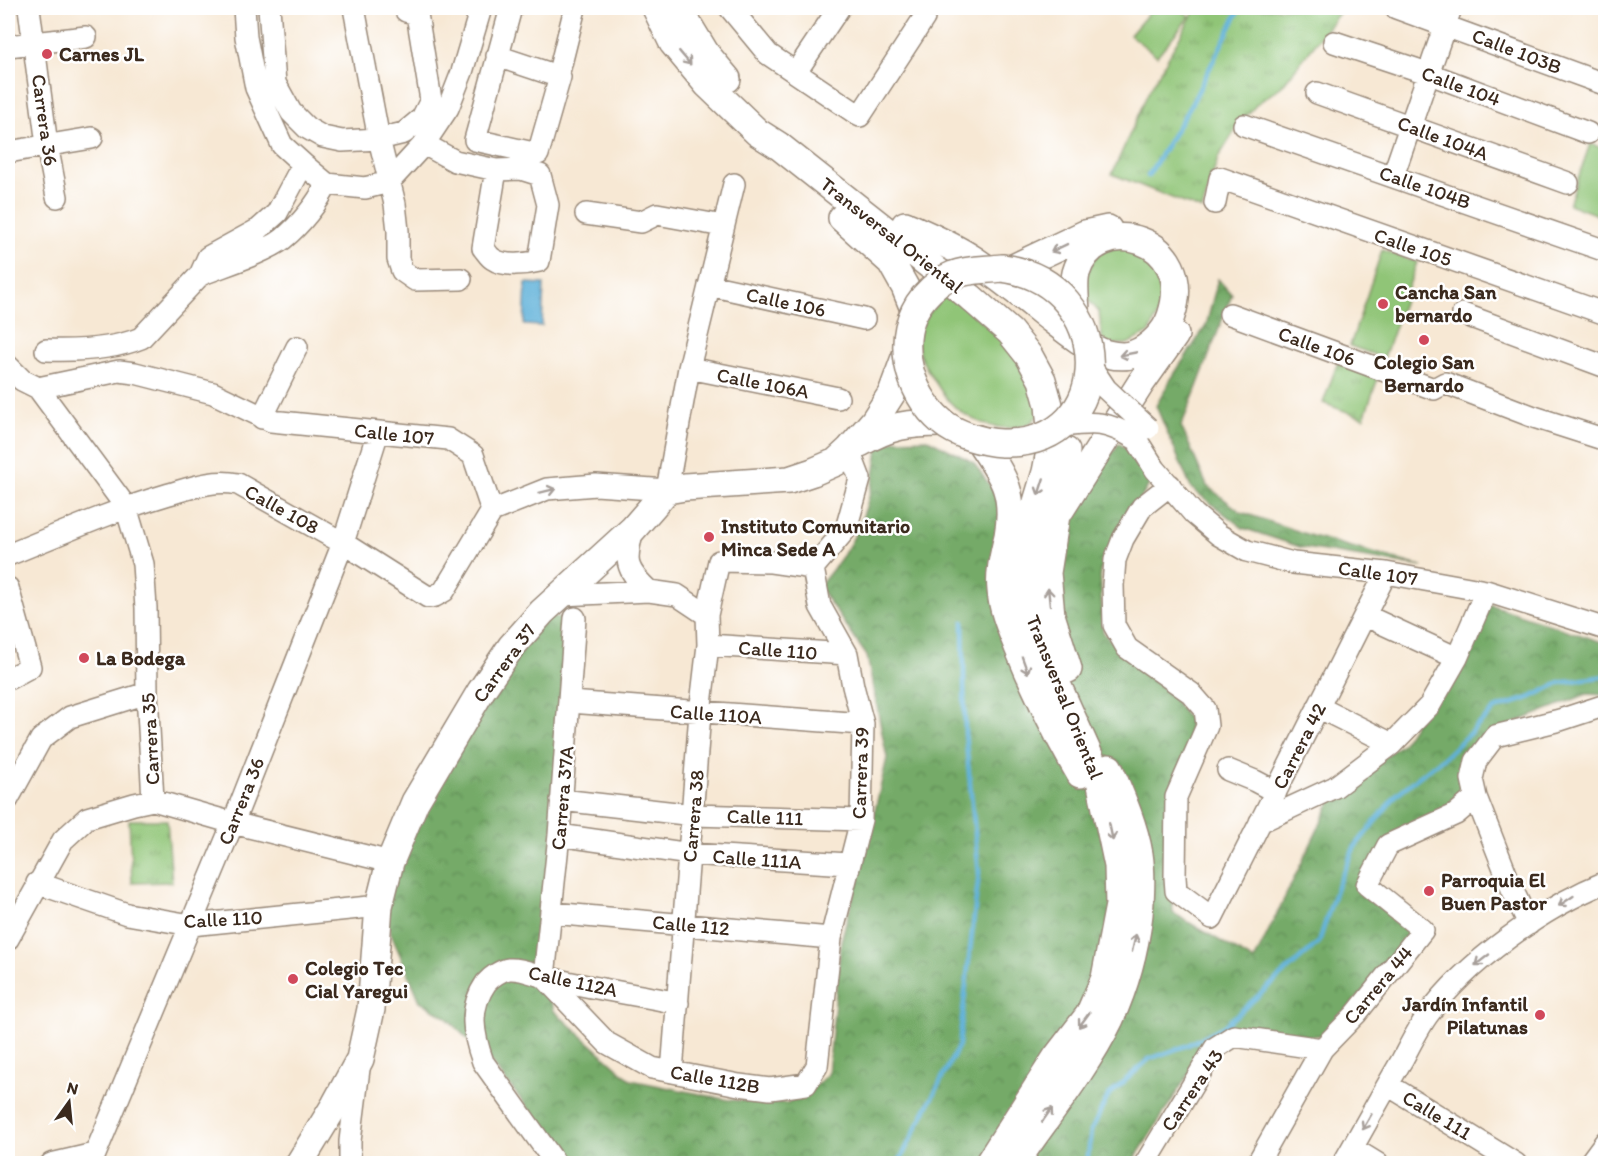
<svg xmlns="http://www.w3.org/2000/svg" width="1613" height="1171" font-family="Itim,sans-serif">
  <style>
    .green { fill: #90c577; stroke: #66784a; stroke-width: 1.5 }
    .forest { fill: url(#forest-crowns); stroke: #586a43; stroke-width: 1.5 }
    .park { fill: url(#park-tufts); stroke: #66784a; stroke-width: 1.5 }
    .water { fill: #5eb1d9; stroke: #4c6e7c; stroke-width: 1.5 }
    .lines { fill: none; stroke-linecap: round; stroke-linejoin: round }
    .stream { stroke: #5eb1d9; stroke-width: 4.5 }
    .minor-casing { stroke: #998979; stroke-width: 24 }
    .major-casing { stroke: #998979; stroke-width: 30 }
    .minor { stroke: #fff; stroke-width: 21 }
    .major { stroke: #fff; stroke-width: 27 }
    .minor-bridge-casing { stroke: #998979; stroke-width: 24; stroke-linecap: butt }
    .major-bridge-casing { stroke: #998979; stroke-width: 30; stroke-linecap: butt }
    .minor-bridge { stroke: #fff; stroke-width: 21 }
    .major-bridge { stroke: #fff; stroke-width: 27 }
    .oneway { stroke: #a79f9a }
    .poi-dot { fill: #d1495b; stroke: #fff; stroke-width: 2 }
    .labels { text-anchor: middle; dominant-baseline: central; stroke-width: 5; stroke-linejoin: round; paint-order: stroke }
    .street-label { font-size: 20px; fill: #3b2a1e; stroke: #fff }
    .poi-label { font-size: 20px; font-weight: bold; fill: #3b2a1e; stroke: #fff; text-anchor: start }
  </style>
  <defs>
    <pattern id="forest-crowns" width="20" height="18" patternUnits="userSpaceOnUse" patternTransform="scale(1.5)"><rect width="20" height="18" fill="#74aa68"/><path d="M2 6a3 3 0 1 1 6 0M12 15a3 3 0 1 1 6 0" fill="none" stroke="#608b55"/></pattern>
    <pattern id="park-tufts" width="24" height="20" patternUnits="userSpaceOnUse" patternTransform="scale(1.5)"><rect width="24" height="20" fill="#90c577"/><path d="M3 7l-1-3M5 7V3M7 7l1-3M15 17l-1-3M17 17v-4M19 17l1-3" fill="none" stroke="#77a061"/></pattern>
  </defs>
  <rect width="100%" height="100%" fill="#fff"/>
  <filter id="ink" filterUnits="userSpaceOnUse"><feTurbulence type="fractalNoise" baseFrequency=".0167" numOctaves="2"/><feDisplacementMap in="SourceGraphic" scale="12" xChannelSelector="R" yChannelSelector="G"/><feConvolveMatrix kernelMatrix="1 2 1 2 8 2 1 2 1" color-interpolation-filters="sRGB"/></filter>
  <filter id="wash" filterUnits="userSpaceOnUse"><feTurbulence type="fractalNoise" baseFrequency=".008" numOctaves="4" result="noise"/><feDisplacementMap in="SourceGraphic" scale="24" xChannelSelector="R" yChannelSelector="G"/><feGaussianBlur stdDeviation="1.35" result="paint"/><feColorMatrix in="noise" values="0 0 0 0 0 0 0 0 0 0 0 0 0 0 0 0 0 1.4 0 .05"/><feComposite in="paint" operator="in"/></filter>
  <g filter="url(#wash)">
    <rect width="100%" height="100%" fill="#f7e8d4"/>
    <path class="green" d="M1153 8H1179L1190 16 1157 56 1130 35Z
      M1590 144 1605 149V218L1569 204Z
      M1132 244 1158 267 1162 291 1159 312 1149 333 1127 344H1103L1099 312 1088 300 1085 277 1099 251Z
      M1382 250 1417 262 1384 358 1350 346Z
      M948 293 1017 352 1042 410C1038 414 1035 420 1030 423 1002 436 966 421 947 399 942 393 938 386 934 380 929 372 921 361 919 352 914 328 931 307 948 293Z"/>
    <path class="forest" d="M1218 279 1232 295C1214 339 1200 383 1181 426L1207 486 1241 512 1312 536 1423 567 1300 547 1243 528 1191 488 1156 406 1171 379 1206 326Z
      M928 439 973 462 997 495 1070 516 1119 443 1137 458 1151 481 1100 570 1103 633 1171 696 1189 720 1190 742 1167 829 1173 913 1254 961 1336 792 1402 744 1491 605 1605 643V695L1587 694 1519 721 1471 758 1464 792 1448 810 1362 880 1364 897 1415 932 1325 1035 1310 1036 1234 1030 1207 1045 1132 1163H573L493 1065 446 1017 420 1001 379 906 415 802 546 615 566 619 544 977 554 1011 631 1080 729 1100 787 1103 811 1090 828 1074 841 941 865 854 887 758 867 656 819 587C827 576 837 565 844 554 865 522 874 486 878 448L895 440Z"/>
    <path class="park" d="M1196 8H1343L1282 86 1257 104 1239 124 1218 158 1202 210 1112 174 1148 93Z
      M1339 359 1379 375 1364 418 1323 403Z
      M129 820H167L172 882 132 883Z"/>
    <path class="water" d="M526 283 544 284 542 326 524 325Z"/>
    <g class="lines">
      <path class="stream" d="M1148 176 1192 103 1240 8
        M898 1164 959 1045 979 873 965 733 963 622
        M1087 1164 1091 1131 1108 1096 1149 1059 1188 1045 1224 1026 1319 942 1336 889 1354 848 1397 794 1448 754 1495 709 1529 698 1559 683 1606 676"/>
    </g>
  </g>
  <g filter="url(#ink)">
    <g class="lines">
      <g class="minor-casing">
        <path id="minor" d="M29 8 47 145 57 197
          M244 8 246 37 256 88 282 145 303 164 327 184 365 188 389 182 424 144 448 108 462 72 481 8
          M269 8 275 83 291 112 307 128 323 137 342 141 379 139 404 133 422 118 431 100 417 14 406 11 405 8
          M354 8 379 139 395 204 398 231V259L402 271 415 280 461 279
          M730 8 768 54 860 116 924 18
          M1396 8 1604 84
          M1334 42 1430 74 1588 133
          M8 46 86 37
          M497 56 560 77 538 154 475 140 511 8
          M560 68 575 8
          M796 72 839 8
          M1317 93 1568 183
          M1244 125 1606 251
          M424 144 455 161 496 170 521 169 540 175 548 205 539 261C527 264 504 267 493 259 489 257 486 251 483 248L496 170
          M8 152 92 138
          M303 164 277 213 259 229 208 257 200 275C222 266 265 253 283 239 300 225 318 203 327 184
          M1393 176 1451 8
          M1215 203 1220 178 1606 314
          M586 214 641 222 657 214 723 226
          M709 285 864 319
          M1230 314 1434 389 1445 383 1534 417 1606 440
          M1463 314 1606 367
          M46 350C77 351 112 350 141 338L200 275
          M8 366 22 380 38 388 126 507 143 564 146 608 147 693 153 800
          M689 368 838 398
          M38 388 119 371 135 373 213 393 271 421 448 439 473 455 492 511
          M262 418 297 347
          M1136 439 1155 469 1194 514 1219 535 1247 551 1293 563 1386 573 1486 591 1606 629
          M1170 485 1142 507 1123 539 1115 560 1113 585 1114 625 1127 648 1191 693 1205 709 1207 726 1176 797 1175 877 1176 891 1212 918 1386 573
          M492 511 547 489 596 485 667 490 689 368 734 184
          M633 529C625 561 624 568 649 591
          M8 555C60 534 112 511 166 495 191 488 212 479 238 484L343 543 428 597 435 596 444 591 492 511
          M813 568 846 529 860 479 849 450
          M8 588 30 667 8 679
          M561 595 649 591 677 595 707 615
          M1366 616 1457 658
          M708 645 847 654
          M570 702 863 724
          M1318 707 1392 744
          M1228 770 1255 781 1276 792
          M8 799 41 739 70 717 147 693
          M561 800 694 815 861 820
          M1260 822 1335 787 1392 744 1430 705 1457 658 1486 591
          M559 835 690 854 848 864
          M37 883 127 914 191 925 379 906
          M552 913 831 938
          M1529 924 1512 889 1476 797 1472 779 1476 761 1495 736 1560 720 1606 705
          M8 939 63 840 87 818 134 804 153 800 233 823 390 862
          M544 977 607 1043 652 1068 739 1085 770 1089 806 1084 817 1066 831 938 861 820 863 724 853 686 847 654 820 606 813 568
          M544 977 559 835 575 618
          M672 1072 700 713 708 645 707 615 719 561 771 562 813 568
          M1388 1085 1516 1164
          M1352 1148 1378 1164
          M51 1164 94 1154
          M91 1164 233 823 343 543 378 432
          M350 1164V1141L359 1069
          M556 1164 483 1062C473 1034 468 1009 486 983 491 977 501 970 509 969 522 968 533 974 545 977 589 988 634 994 678 1003
          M1145 1164 1215 1048 1234 1036 1322 1049
          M1257 1164 1322 1049 1356 1014 1423 930 1367 885 1388 845 1456 814 1476 797
          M1343 1164C1363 1129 1382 1094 1402 1060 1410 1045 1418 1029 1427 1016 1466 962 1544 907 1606 882
          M1589 1164 1606 1141"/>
      </g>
      <g class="major-casing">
        <path id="major" d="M656 8 673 43 707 84 757 132 779 146 970 297 1010 332 1029 356 1042 380 1049 405 1052 441 1046 472 1027 535 1025 553 1024 572 1029 610 1047 662 1100 780 1118 866 1119 905 1105 978 1089 1015 1056 1058 988 1164
          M678 8 706 54 727 79
          M842 218 891 262 905 287 914 309
          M905 225C929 236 952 245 974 260 999 277 1023 296 1046 315 1064 329 1085 347 1107 354 1116 356 1126 357 1134 354 1150 348 1166 332 1171 316 1198 237 1095 209 1076 273 1073 286 1076 302 1076 314
          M1011 269 1085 234 1108 229
          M978 439C1002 475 1016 491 1008 536 1004 554 999 571 1001 590 1002 609 1011 629 1018 647 1036 691 1056 733 1080 774
          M860 443C891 425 908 423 943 423
          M1066 451 1047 573 1051 615 1068 669
          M1061 509 1141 383 1175 335
          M299 1164 335 1105 360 1059 371 1009 379 906 390 862 415 802 481 691 511 647 542 612 633 529 667 490 685 487 789 480 813 472 836 462 849 450 874 421 892 393 906 355
          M1014 1164C1045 1119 1087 1067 1110 1019 1125 986 1135 949 1139 914 1141 894 1142 874 1139 854 1134 825 1121 796 1109 768"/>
      </g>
      <use href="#minor" class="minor"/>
      <use href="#major" class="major"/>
      <g class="minor-bridge-casing">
        <path id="minor-bridge" d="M1090 365 1106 389 1148 428
          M1062 426C1096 422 1106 421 1136 439"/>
      </g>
      <g class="major-bridge-casing">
        <path id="major-bridge" d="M1002 268C1116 282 1121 447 1002 443 983 442 957 435 942 422 907 393 893 334 924 297 932 288 942 279 953 275 968 269 987 270 1002 268Z"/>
      </g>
      <use href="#minor-bridge" class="minor-bridge"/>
      <use href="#major-bridge" class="major-bridge"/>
    </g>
    <defs><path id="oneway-shaft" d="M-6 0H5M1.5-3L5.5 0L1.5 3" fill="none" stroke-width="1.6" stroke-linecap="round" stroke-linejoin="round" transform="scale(1.5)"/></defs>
    <g class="oneway">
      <use href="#oneway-shaft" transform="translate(685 58) rotate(50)"/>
      <use href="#oneway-shaft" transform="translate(1059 248) rotate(154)"/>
      <use href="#oneway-shaft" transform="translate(1128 354) rotate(169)"/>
      <use href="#oneway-shaft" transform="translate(1041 487) rotate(108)"/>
      <use href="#oneway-shaft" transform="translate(547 491) rotate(-14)"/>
      <use href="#oneway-shaft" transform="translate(1049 597) rotate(-96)"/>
      <use href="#oneway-shaft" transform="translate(1025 665) rotate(70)"/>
      <use href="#oneway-shaft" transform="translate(1111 832) rotate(78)"/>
      <use href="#oneway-shaft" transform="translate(1566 901) rotate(146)"/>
      <use href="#oneway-shaft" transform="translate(1134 943) rotate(-77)"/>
      <use href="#oneway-shaft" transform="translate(1482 960) rotate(142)"/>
      <use href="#oneway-shaft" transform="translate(1084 1020) rotate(126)"/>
      <use href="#oneway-shaft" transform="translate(1047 1115) rotate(-55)"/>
      <use href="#oneway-shaft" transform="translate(1367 1122) rotate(120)"/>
    </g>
  </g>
  <g class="poi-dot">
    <circle cx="47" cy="54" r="6"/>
    <circle cx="1383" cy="304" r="6"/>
    <circle cx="1424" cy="340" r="6"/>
    <circle cx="709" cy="537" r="6"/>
    <circle cx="84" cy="658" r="6"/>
    <circle cx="1429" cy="891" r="6"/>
    <circle cx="293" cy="979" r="6"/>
    <circle cx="1540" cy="1015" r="6"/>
  </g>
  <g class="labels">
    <g class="street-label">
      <text transform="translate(1517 51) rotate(21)">Calle 103B</text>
      <text transform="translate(1461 86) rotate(20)">Calle 104</text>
      <text transform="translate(45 120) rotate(82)">Carrera 36</text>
      <text transform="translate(1443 138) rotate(20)">Calle 104A</text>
      <text transform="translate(1425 187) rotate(19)">Calle 104B</text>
      <text transform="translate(892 235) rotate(38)">Transversal Oriental</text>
      <text transform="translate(1413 247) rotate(19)">Calle 105</text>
      <text transform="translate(786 302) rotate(12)">Calle 106</text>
      <text transform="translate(1317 346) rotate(20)">Calle 106</text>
      <text transform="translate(763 383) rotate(11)">Calle 106A</text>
      <text transform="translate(394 434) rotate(6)">Calle 107</text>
      <text transform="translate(282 509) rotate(29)">Calle 108</text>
      <text transform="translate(1378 573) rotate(8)">Calle 107</text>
      <text transform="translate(778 650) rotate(4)">Calle 110</text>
      <text transform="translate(504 663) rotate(-54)">Carrera 37</text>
      <text transform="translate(1065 697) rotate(68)">Transversal Oriental</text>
      <text transform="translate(716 714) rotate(4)">Calle 110A</text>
      <text transform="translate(150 739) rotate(-93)">Carrera 35</text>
      <text transform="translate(1299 746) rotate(-63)">Carrera 42</text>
      <text transform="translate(860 773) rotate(-88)">Carrera 39</text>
      <text transform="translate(562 798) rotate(-85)">Carrera 37A</text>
      <text transform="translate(241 801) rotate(-68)">Carrera 36</text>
      <text transform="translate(693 816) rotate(-85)">Carrera 38</text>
      <text transform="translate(765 817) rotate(2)">Calle 111</text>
      <text transform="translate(757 859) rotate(4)">Calle 111A</text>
      <text transform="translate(223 919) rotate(-3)">Calle 110</text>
      <text transform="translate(691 925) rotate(5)">Calle 112</text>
      <text transform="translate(573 981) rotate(12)">Calle 112A</text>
      <text transform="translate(1378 985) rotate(-50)">Carrera 44</text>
      <text transform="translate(715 1079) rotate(10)">Calle 112B</text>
      <text transform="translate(1192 1090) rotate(-56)">Carrera 43</text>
      <text transform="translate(1437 1115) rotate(31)">Calle 111</text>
    </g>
    <g class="poi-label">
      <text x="59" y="54">Carnes JL</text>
      <text x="1395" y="292">Cancha San<tspan x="1395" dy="23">bernardo</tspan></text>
      <text x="1424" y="362" text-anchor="middle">Colegio San<tspan x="1424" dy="23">Bernardo</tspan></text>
      <text x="721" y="526">Instituto Comunitario<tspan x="721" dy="23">Minca Sede A</tspan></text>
      <text x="96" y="658">La Bodega</text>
      <text x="1441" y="880">Parroquia El<tspan x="1441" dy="23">Buen Pastor</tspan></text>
      <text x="305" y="968">Colegio Tec<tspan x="305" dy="23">Cial Yaregui</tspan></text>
      <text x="1528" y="1004" text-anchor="end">Jardín Infantil<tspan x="1528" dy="23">Pilatunas</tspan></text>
    </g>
  </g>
  <rect width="1613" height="1171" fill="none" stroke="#fff" stroke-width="30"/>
  <g transform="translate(69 1102) rotate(15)" stroke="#ffffff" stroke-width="4.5" paint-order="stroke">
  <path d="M0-4.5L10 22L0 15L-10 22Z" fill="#3b2a1e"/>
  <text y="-9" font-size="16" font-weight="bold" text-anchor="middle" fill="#3b2a1e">N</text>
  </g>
</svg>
